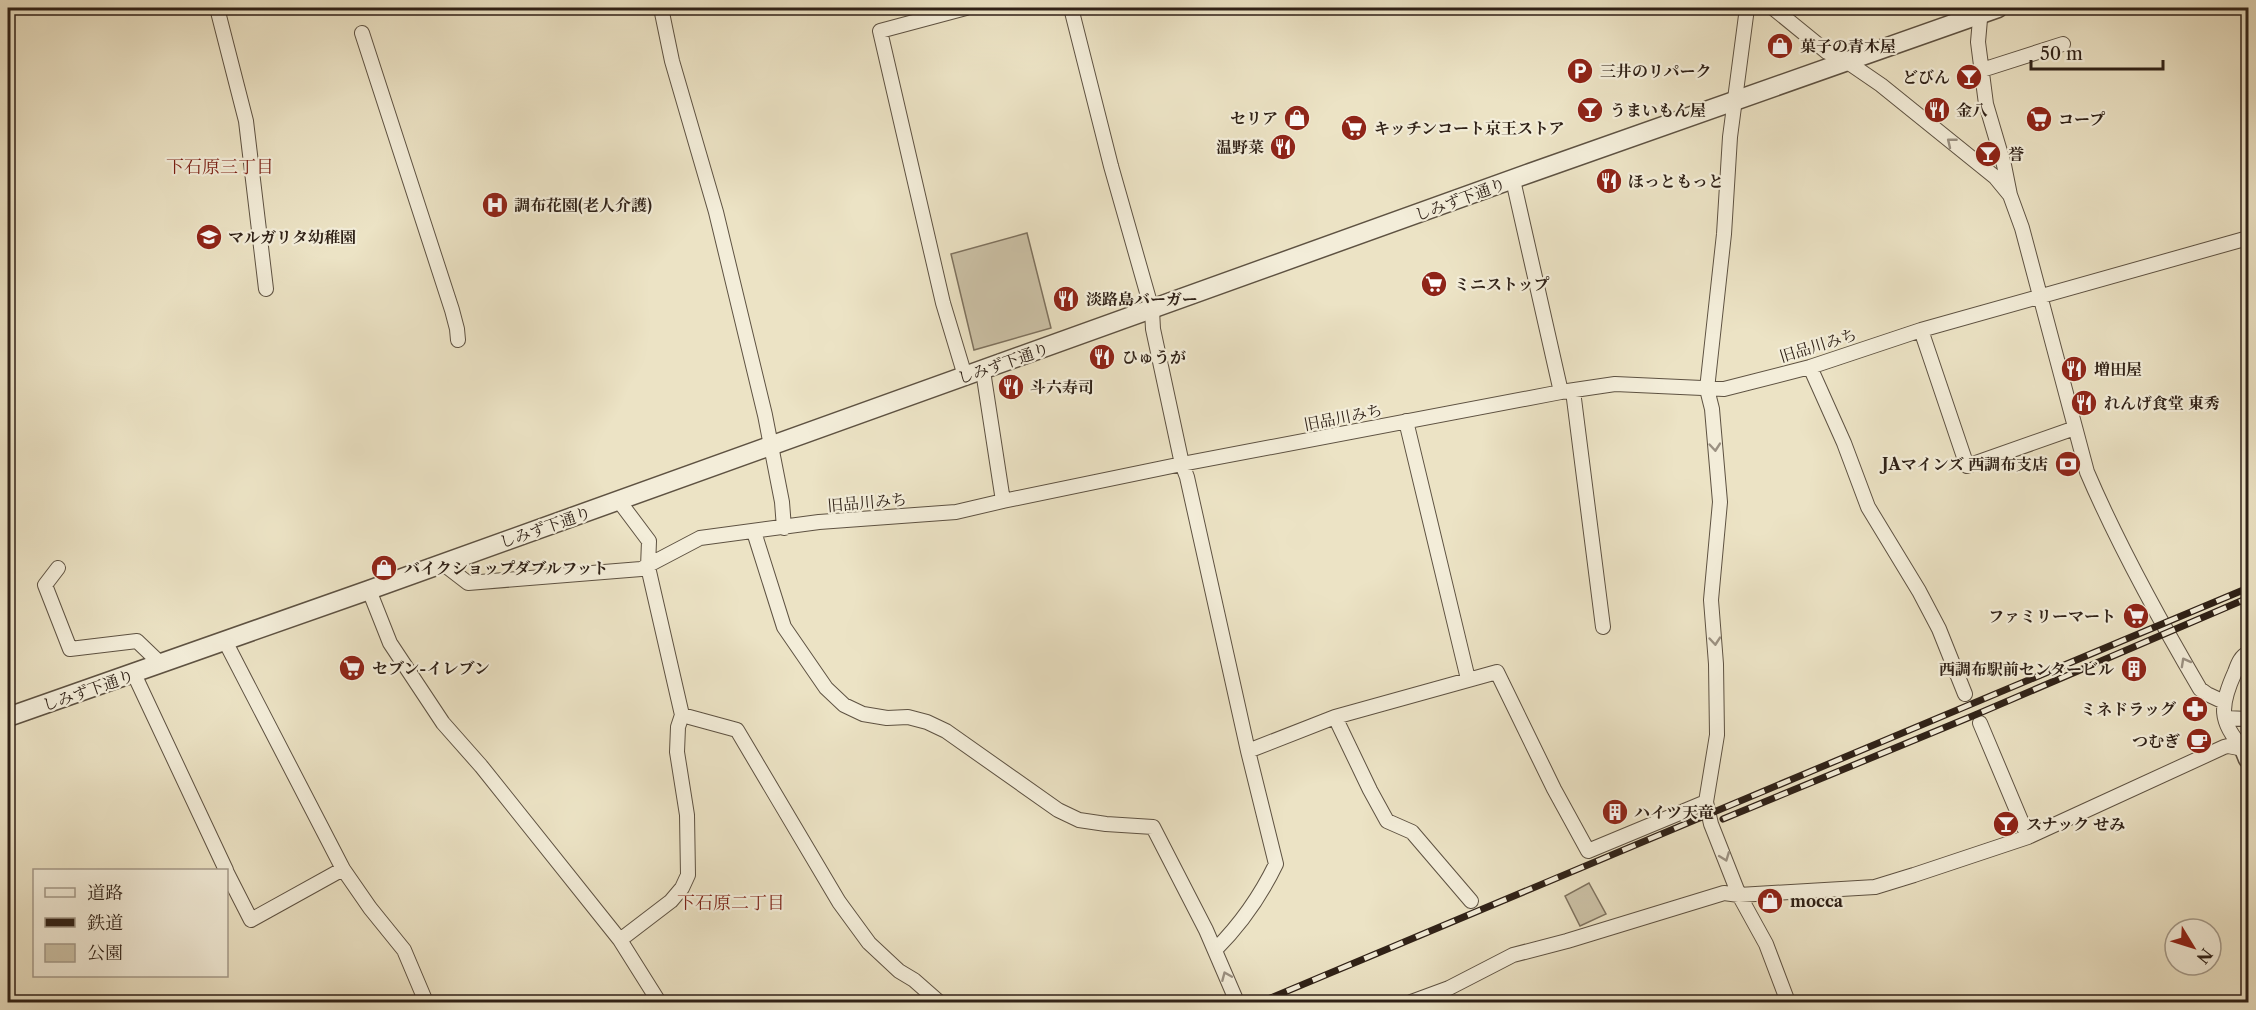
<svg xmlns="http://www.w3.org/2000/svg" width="2256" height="1010" font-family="'Libre Caslon Text','Noto Serif JP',serif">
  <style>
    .green { fill: #ccc2a7; stroke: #7e725f; stroke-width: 1.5 }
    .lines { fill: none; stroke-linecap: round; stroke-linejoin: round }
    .minor-casing { stroke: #5e5242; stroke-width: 16 }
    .tertiary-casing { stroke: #5e5242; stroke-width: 21 }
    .minor { stroke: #f3edd9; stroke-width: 14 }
    .tertiary { stroke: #f3edd9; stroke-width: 18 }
    .rail-casing { stroke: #2f2117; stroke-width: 7 }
    .rail { stroke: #f3edd9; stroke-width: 4.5; stroke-dasharray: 14; stroke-linecap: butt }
    .oneway { stroke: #9b9182 }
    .labels { text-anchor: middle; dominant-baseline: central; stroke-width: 4.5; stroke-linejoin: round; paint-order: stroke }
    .poi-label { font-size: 16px; font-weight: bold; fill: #2f2117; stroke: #f3edd9; text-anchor: start }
    .street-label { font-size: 16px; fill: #2f2117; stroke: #f3edd9 }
    .neighbourhood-label { font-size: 18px; fill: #7a1f14; stroke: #f3edd9 }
  </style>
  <rect width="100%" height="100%" fill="#ece3c5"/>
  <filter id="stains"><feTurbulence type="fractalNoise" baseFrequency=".00333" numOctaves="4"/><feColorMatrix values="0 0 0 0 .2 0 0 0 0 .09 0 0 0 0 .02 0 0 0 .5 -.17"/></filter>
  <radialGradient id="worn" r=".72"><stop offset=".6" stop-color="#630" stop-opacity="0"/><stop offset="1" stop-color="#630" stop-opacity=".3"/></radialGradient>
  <path class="green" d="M1027 233 1051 328 974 350 951 254Z
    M1589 883 1606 914 1580 926 1565 896Z"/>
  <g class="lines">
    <g class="minor-casing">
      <path id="minor" d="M217 8 246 121 266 289
        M661 8 672 61 716 212 765 415 782 502 784 528
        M1071 8 1111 166 1152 310 1153 329 1182 464 1187 477 1248 751 1276 864C1261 895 1239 926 1215 950
        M1747 8 1730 137 1724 234 1707 389 1712 409 1720 502 1711 600 1716 664 1717 735 1706 802 1711 824 1739 895 1766 944 1788 1002
        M1773 8 1827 52 1846 61 1881 85 1995 177 2009 194
        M1981 8 1978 42 1986 104 2004 165 2010 195 2022 228 2087 472C2119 547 2159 619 2200 689L2207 694 2224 702
        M362 33 452 310 457 329 458 340
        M1982 70 2063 44
        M1513 180 1561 392
        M1921 330 1967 466 2075 428
        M1810 367 1844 443 1868 507 1919 591 1939 629 1965 694
        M983 371 1003 501
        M965 376 943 303 880 31 966 8
        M1573 391 1603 627
        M1406 421 1468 679
        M619 501 649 541 648 567 682 715
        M754 532 784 627 826 688 844 705 863 714 887 718 908 717 927 722 946 731 1058 810 1079 820 1106 824 1153 827 1206 930 1237 1002
        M442 563 468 583 641 569 700 538 819 522 956 512 1003 501 1182 464 1561 392 1615 384 1724 389 1810 367 1921 330 2248 238
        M58 568 45 585 70 649 137 641 161 664
        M369 590 390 643 443 723 481 766 620 940 659 1002
        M225 641 343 869 370 908 404 950 426 1002
        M134 674 226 870
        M1335 717 1370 790 1387 821 1412 832 1471 901
        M2225 718 2248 719
        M1980 723 2028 837
        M2244 749C2218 722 2220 705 2235 672 2238 664 2240 657 2248 653
        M1248 751 1335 717 1497 672 1554 789 1588 851 1706 802
        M226 871 251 920 343 869
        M620 940 671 901 682 888 688 875 687 815 677 752 678 727 682 715 737 730 839 902 869 943 899 971 914 980 939 1002
        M1411 1002 1449 988 1513 955 1567 941 1724 893 1739 895 1875 887 1914 875 2028 837 2224 747 2228 746 2244 749"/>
    </g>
    <g class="tertiary-casing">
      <path id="tertiary" d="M8 717 369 590 1530 173 1998 8
        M2244 749 2248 759"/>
    </g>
    <use href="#minor" class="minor"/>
    <use href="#tertiary" class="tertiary"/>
    <g class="rail-casing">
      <path id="rail" d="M1723 819 1975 715 2248 598
        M1261 1002 2248 588"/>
    </g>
    <use href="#rail" class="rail"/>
  </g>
  <defs><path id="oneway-chevron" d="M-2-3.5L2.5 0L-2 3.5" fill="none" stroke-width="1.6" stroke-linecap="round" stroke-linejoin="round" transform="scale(1.5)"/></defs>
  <g class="oneway">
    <use href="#oneway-chevron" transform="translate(1951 142) rotate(-141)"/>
    <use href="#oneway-chevron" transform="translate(1715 447) rotate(85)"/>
    <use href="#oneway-chevron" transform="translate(1715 641) rotate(85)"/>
    <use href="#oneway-chevron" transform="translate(2185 662) rotate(-119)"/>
    <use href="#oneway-chevron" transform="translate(1725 857) rotate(69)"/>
    <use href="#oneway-chevron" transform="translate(1226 976) rotate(-113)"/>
  </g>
  <defs>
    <g id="shop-disc" transform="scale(1.35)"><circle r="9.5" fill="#8f2418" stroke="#f3edd9"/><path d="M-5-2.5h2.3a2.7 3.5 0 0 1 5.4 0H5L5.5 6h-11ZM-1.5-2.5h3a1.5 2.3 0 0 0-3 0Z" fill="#fff"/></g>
    <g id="parking-disc" transform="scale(1.35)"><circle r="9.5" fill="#8f2418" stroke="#f3edd9"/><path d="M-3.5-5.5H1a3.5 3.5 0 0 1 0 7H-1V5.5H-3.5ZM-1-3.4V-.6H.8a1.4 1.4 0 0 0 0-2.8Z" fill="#fff"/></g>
    <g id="bar-disc" transform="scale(1.35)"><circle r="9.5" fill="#8f2418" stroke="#f3edd9"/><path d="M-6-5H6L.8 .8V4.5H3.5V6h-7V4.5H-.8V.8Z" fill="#fff"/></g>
    <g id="restaurant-disc" transform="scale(1.35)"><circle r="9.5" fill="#8f2418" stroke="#f3edd9"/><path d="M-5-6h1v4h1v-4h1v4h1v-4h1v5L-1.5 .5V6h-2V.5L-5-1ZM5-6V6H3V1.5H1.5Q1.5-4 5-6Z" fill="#fff"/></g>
    <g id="supermarket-disc" transform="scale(1.35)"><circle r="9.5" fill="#8f2418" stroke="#f3edd9"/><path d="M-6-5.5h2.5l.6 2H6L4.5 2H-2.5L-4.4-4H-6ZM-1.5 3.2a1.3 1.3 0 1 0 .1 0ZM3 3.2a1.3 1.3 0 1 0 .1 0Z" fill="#fff"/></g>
    <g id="hospital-disc" transform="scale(1.35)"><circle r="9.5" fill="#8f2418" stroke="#f3edd9"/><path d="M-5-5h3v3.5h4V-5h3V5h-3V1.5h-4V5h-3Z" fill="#fff"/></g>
    <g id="school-disc" transform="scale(1.35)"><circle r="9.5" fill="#8f2418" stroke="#f3edd9"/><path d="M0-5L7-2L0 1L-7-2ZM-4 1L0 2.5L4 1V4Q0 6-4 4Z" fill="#fff"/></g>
    <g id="bank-disc" transform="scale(1.35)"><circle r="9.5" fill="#8f2418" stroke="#f3edd9"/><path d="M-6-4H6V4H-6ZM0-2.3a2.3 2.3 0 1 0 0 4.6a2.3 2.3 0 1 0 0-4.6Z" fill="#fff"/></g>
    <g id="building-disc" transform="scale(1.35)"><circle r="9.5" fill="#8f2418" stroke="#f3edd9"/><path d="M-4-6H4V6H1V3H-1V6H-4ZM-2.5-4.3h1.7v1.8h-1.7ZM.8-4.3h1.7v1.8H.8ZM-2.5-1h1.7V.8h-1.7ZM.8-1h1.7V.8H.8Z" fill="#fff"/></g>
    <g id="pharmacy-disc" transform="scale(1.35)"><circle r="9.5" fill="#8f2418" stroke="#f3edd9"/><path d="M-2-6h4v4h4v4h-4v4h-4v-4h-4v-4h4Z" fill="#fff"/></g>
    <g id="cafe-disc" transform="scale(1.35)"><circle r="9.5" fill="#8f2418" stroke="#f3edd9"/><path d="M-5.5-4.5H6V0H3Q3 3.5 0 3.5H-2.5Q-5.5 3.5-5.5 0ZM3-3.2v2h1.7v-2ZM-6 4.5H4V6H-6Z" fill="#fff"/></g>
  </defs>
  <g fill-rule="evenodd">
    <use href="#shop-disc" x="1780" y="46"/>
    <use href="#parking-disc" x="1580" y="71"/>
    <use href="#bar-disc" x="1969" y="77"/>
    <use href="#bar-disc" x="1590" y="110"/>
    <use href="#restaurant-disc" x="1937" y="110"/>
    <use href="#shop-disc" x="1297" y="118"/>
    <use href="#supermarket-disc" x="2039" y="119"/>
    <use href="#supermarket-disc" x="1354" y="128"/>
    <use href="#restaurant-disc" x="1283" y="147"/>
    <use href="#bar-disc" x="1988" y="154"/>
    <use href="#restaurant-disc" x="1609" y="181"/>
    <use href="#hospital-disc" x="495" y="205"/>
    <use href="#school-disc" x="209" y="237"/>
    <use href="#supermarket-disc" x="1434" y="284"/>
    <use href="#restaurant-disc" x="1066" y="299"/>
    <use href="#restaurant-disc" x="1102" y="357"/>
    <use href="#restaurant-disc" x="2074" y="369"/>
    <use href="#restaurant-disc" x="1011" y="387"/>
    <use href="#restaurant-disc" x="2084" y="403"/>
    <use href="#bank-disc" x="2068" y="464"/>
    <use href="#shop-disc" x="384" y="568"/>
    <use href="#supermarket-disc" x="2136" y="616"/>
    <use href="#supermarket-disc" x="352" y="668"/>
    <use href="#building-disc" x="2134" y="669"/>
    <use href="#pharmacy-disc" x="2195" y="709"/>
    <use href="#cafe-disc" x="2199" y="741"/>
    <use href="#building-disc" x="1615" y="812"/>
    <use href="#bar-disc" x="2006" y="824"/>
    <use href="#shop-disc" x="1770" y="901"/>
  </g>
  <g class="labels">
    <g class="poi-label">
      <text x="1800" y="46">菓子の青木屋</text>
      <text x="1600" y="71">三井のリパーク</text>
      <text x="1950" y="77" text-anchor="end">どびん</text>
      <text x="1610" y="110">うまいもん屋</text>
      <text x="1956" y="110">金八</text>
      <text x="1278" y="118" text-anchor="end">セリア</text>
      <text x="2058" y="119">コープ</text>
      <text x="1374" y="128">キッチンコート京王ストア</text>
      <text x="1264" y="147" text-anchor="end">温野菜</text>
      <text x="2008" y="154">誉</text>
      <text x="1628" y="181">ほっともっと</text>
      <text x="514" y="205">調布花園(老人介護)</text>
      <text x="228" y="237">マルガリタ幼稚園</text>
      <text x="1454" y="284">ミニストップ</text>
      <text x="1086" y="299">淡路島バーガー</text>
      <text x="1122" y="357">ひゅうが</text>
      <text x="2094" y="369">増田屋</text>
      <text x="1030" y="387">斗六寿司</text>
      <text x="2104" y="403">れんげ食堂 東秀</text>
      <text x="2048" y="464" text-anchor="end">JAマインズ 西調布支店</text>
      <text x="404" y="568">バイクショップダブルフット</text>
      <text x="2116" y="616" text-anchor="end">ファミリーマート</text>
      <text x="372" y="668">セブン-イレブン</text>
      <text x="2114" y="669" text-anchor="end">西調布駅前センタービル</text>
      <text x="2176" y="709" text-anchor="end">ミネドラッグ</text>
      <text x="2180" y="741" text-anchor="end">つむぎ</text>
      <text x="1634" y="812">ハイツ天竜</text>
      <text x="2026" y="824">スナック せみ</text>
      <text x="1790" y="901">mocca</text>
    </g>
    <g class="street-label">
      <text transform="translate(1460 199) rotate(-20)">しみず下通り</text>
      <text transform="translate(1818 345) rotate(-17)">旧品川みち</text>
      <text transform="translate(1003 363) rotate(-19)">しみず下通り</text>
      <text transform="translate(1343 417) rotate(-11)">旧品川みち</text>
      <text transform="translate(867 502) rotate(-5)">旧品川みち</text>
      <text transform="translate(545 527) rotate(-19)">しみず下通り</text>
      <text transform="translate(88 690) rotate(-19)">しみず下通り</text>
    </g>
    <g class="neighbourhood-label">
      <text x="220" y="167">下石原三丁目</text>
      <text x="731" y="903">下石原二丁目</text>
    </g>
  </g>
  <rect width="2256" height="1010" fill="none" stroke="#ece3c5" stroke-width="30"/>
  <rect x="9" y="9" width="2238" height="992" fill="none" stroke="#2f2117" stroke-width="3"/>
  <rect x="15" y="15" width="2226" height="980" fill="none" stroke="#2f2117" stroke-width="1.5"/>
  <rect x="33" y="869" width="195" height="108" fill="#f3edd9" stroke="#a59b8b" stroke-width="1.5"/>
  <rect x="45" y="888" width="30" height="9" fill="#f3edd9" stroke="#a59b8b" stroke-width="1.5"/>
  <text x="87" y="899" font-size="18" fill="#2f2117">道路</text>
  <rect x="45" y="918" width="30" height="9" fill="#2f2117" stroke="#a59b8b" stroke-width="1.5"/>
  <text x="87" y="929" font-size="18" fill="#2f2117">鉄道</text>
  <rect x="45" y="944" width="30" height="18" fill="#ccc2a7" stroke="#a59b8b" stroke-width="1.5"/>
  <text x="87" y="959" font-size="18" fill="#2f2117">公園</text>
  <g transform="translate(2193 947) rotate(128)"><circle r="28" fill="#f3edd9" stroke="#a59b8b" stroke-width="1.5"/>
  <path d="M0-4.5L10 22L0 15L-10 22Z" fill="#8f2418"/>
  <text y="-9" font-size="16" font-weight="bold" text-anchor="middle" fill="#2f2117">N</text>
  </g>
  <path d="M2031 60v9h132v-9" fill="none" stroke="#2f2117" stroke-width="3"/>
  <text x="2040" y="60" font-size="18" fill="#2f2117" stroke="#f3edd9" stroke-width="4.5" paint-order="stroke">50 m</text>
  <rect width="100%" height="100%" filter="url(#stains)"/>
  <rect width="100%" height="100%" fill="url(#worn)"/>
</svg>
